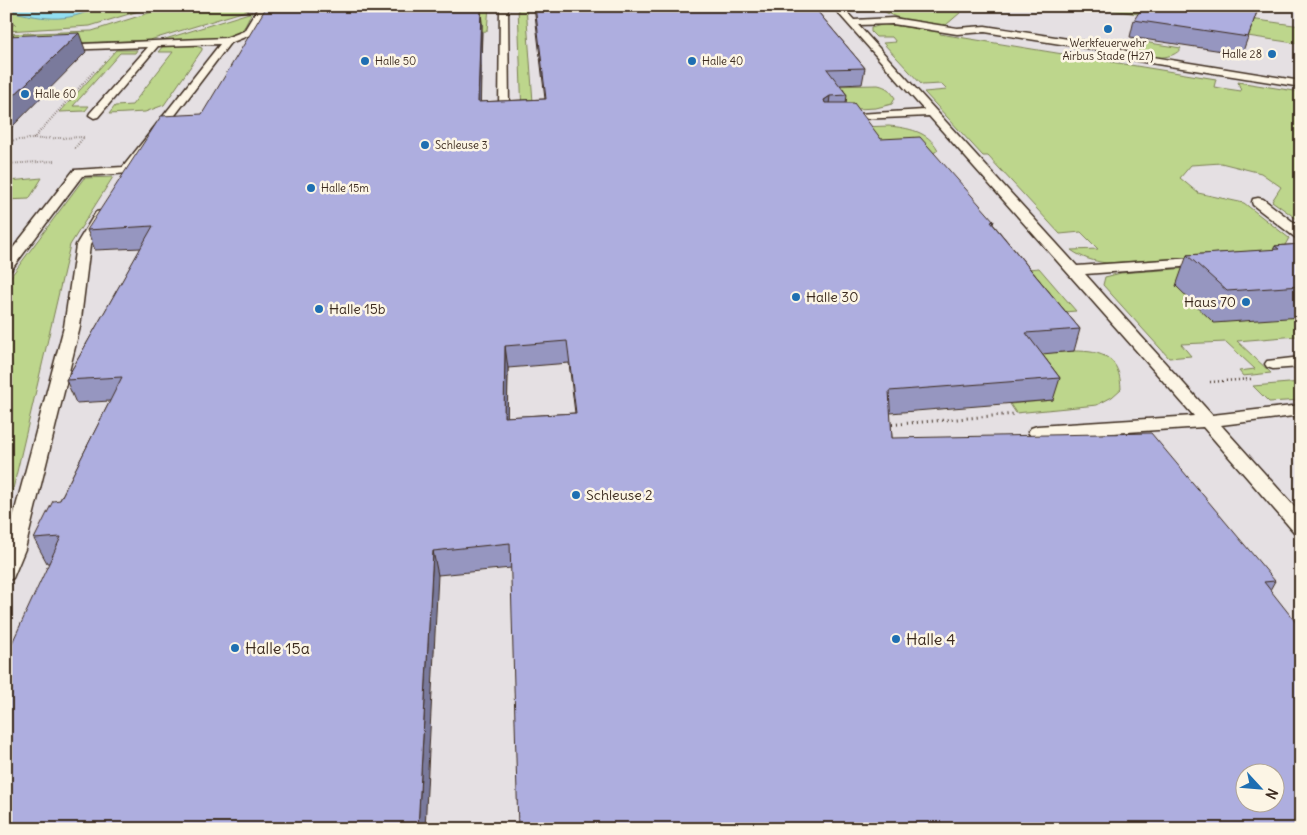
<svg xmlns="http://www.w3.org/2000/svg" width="1307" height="835" font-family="Delius,sans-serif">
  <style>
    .green { fill: #bdd68c; stroke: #7c8055 }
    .water { fill: #92dff1; stroke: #6f979d }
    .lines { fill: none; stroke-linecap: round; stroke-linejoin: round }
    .lane-casing { stroke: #3b2a1e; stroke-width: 3 }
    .path-far2 { stroke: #3b2a1e; stroke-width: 2; stroke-dasharray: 0.5 2; stroke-linecap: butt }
    .path-far1 { stroke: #3b2a1e; stroke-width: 2.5; stroke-dasharray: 1 3; stroke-linecap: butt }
    .path { stroke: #3b2a1e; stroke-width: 3; stroke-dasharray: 1 4; stroke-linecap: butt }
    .lane { fill: #fcf5e5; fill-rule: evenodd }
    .wall { fill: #9696c0; stroke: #3b2a1e; fill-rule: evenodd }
    .shaded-wall { fill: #7a7a9c; stroke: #3b2a1e }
    .building { fill: #aeaedf; stroke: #3b2a1e; fill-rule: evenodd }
    .poi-dot { fill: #1f6fb2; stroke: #fcf5e5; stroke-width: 2 }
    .labels { text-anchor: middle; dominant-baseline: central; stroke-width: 5; stroke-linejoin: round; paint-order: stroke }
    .far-poi-label { font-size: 11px; fill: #3b2a1e; stroke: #fcf5e5; text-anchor: start }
    .poi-label { font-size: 14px; fill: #3b2a1e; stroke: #fcf5e5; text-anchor: start }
    .near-poi-label { font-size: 16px; fill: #3b2a1e; stroke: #fcf5e5; text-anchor: start }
  </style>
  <rect width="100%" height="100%" fill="#e5e0e3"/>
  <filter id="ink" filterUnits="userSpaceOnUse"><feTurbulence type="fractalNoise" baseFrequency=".02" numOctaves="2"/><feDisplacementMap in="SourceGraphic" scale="10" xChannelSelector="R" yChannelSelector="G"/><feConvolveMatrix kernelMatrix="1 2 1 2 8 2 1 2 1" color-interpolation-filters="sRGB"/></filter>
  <g filter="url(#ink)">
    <path class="green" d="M6 6H155L90 26 6 31V27L16 24 6 21Z
      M171 6H256L255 8 150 40 6 46V34L92 31Z
      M431 6H489L487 31 475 32Z
      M518 6H526L534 116H522Z
      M877 6H968L946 25C925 24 893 21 877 6Z
      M1084 6H1106L1128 9 1131 6H1155L1301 26V44L1194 28 1145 15Z
      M252 12C249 17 247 24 243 29 231 42 180 39 162 40Z
      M885 24 941 32 940 34 1216 79 1214 87 1241 91 1238 82 1301 92V222L1272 201 1281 187 1261 173 1221 163 1191 165 1180 178 1198 193 1244 203 1289 238 1281 252 1106 263C1093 261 1082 258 1071 250L1098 249 1081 232 1060 234 988 156H983L924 92 947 90 941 84 922 85 883 43 896 42 892 37H876L871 32V28Z
      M1131 40 1181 48C1174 60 1149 59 1137 53 1134 51 1131 47 1128 45Z
      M192 45 202 48V50L164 105 145 112 109 114 115 106 132 105 173 52H158L163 46Z
      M116 50H137L135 53H120L73 106H89L85 111 60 112Z
      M878 85C887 87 890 90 895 98L892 104 876 108 819 111 826 86Z
      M889 126C908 128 928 131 938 150L932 154 830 128Z
      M113 177 70 245 6 519V283L84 178Z
      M42 178 29 199 6 200V184L9 181Z
      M1245 264 1301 326V339L1297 336 1237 341 1271 373 1243 376 1239 371 1255 369 1226 342 1181 344 1191 356 1169 358 1103 285 1105 277 1121 273Z
      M1039 268 1076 311 1052 313 1017 270Z
      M1074 351C1103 351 1120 357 1121 389L1112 397 1097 405 1016 413 1010 404 1053 400 1020 355Z
      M1301 382V400L1269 402 1253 386Z"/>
    <path class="water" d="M6 6H98C67 25 39 18 6 10Z"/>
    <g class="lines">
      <g class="lane-casing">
        <path id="lane" d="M259 6H267L250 35 230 43 131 173 82 176 11 270 6 271V257L74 170 123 167 220 44 158 46 98 117 94 118 89 115 90 113 148 47 62 50 57 47 59 45 226 38 244 31Z
          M500 6H508L509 111 504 114 499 111Z
          M832 6H841L854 20 893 18 957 28 985 26 1107 45 1140 55 1301 81V87L1138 61 1105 51 985 32 957 34 893 24 858 25 1077 266 1208 257 1213 258 1215 261 1213 264 1208 265 1085 274 1212 415 1301 405V415L1221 425 1301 514V534L1294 532 1203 427 1037 438 1031 436 1028 432 1031 428 1037 426 1194 416 929 116 837 120 836 118 841 115 924 110Z
          M1258 198 1263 199 1301 228V239L1296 238 1253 205 1252 202 1253 199Z
          M101 211 108 215 90 245 80 327 25 549 13 578 6 581V544L64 327 76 245 96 212Z
          M1301 357V367L1273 369 1267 367 1265 364 1267 361Z"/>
      </g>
      <path class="path-far2" d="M33 139 84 137 74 149
        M6 141 33 139 95 70
        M6 164 54 161"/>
      <path class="path-far1" d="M1297 320 1301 323
        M1210 382 1251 379"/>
      <path class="path" d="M887 425 1015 414"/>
      <use href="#lane" class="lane"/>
    </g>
    <path class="wall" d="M534 6H813L865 68 862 84 840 85 847 95 846 103 881 139 994 221 993 224 1080 329 1074 351 1042 354 1060 378 1053 400 890 413 892 438 1275 581 1270 590 511 568 438 575 47 563 34 539 60 500 110 401 76 403 66 380 141 248 95 250 87 230 202 114 445 9V11L481 10 482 25 480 102 545 99ZM569 363 575 413 507 417 508 368Z
      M1259 6 1242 54 1130 37 1134 20Z
      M1301 244V317L1214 323 1176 286 1187 255 1273 250 1275 246Z"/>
    <path class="shaded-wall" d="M442 6H445V9L443 26 441 11Z
      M481 10 482 25 480 120 478 102Z
      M79 33 86 52 6 133V103Z
      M830 96 828 113 824 100Z
      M505 346 508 368 507 440 504 417Z
      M433 551 438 575 425 829H418Z"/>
    <path class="building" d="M267 6H442L441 11 481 10 478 102 546 99 535 6H813L865 68 827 69 847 95 830 96 824 100 825 103H854L881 139 920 137 994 221 991 222 1080 329 1026 333 1060 378 889 391 892 438 1151 433 1275 581 1264 582 1301 629V829H518L510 543 433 551 418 829H6V656L61 537 34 539 53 501 60 500 122 377 66 380 153 226 87 230 161 116 202 114ZM567 341 576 413 504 417 505 346ZM1244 772H1274V802H1244Z
      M1143 6H1259L1248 37 1134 20Z
      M79 33 6 103V36Z
      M1301 244V286L1227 291 1187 255 1279 249 1275 246Z"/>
  </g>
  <g class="poi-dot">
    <circle cx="1108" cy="29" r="5"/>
    <circle cx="1272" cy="54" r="5"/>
    <circle cx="365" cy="61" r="5"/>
    <circle cx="692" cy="61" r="5"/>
    <circle cx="25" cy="94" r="5"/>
    <circle cx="425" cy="145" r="5"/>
    <circle cx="311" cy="188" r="5"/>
    <circle cx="796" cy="297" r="5"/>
    <circle cx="1246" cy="302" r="5"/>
    <circle cx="319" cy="309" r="5"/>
    <circle cx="576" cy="495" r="5"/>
    <circle cx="896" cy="639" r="5"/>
    <circle cx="235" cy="648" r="5"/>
  </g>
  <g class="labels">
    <g class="far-poi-label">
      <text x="1108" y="43" text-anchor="middle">Werkfeuerwehr<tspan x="1108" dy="13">Airbus Stade (H27)</tspan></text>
      <text x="1262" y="54" text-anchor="end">Halle 28</text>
      <text x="375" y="61">Halle 50</text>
      <text x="702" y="61">Halle 40</text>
      <text x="35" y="94">Halle 60</text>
      <text x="435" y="145">Schleuse 3</text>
      <text x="321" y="188">Halle 15m</text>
    </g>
    <g class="poi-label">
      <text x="806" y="297">Halle 30</text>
      <text x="1236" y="302" text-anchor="end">Haus 70</text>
      <text x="329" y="309">Halle 15b</text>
      <text x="586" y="495">Schleuse 2</text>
    </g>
    <g class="near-poi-label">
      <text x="906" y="639">Halle 4</text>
      <text x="245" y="648">Halle 15a</text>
    </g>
  </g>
  <rect width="1307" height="835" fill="none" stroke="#fcf5e5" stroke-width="25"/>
  <rect x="12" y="12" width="1282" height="810" fill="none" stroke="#3b2a1e" stroke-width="2" filter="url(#ink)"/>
  <g transform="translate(1260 788) rotate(116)"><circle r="24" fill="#fcf5e5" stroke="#afa495"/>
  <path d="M0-4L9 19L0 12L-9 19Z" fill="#1f6fb2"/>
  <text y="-8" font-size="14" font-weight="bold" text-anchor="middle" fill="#3b2a1e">N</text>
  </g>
</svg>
